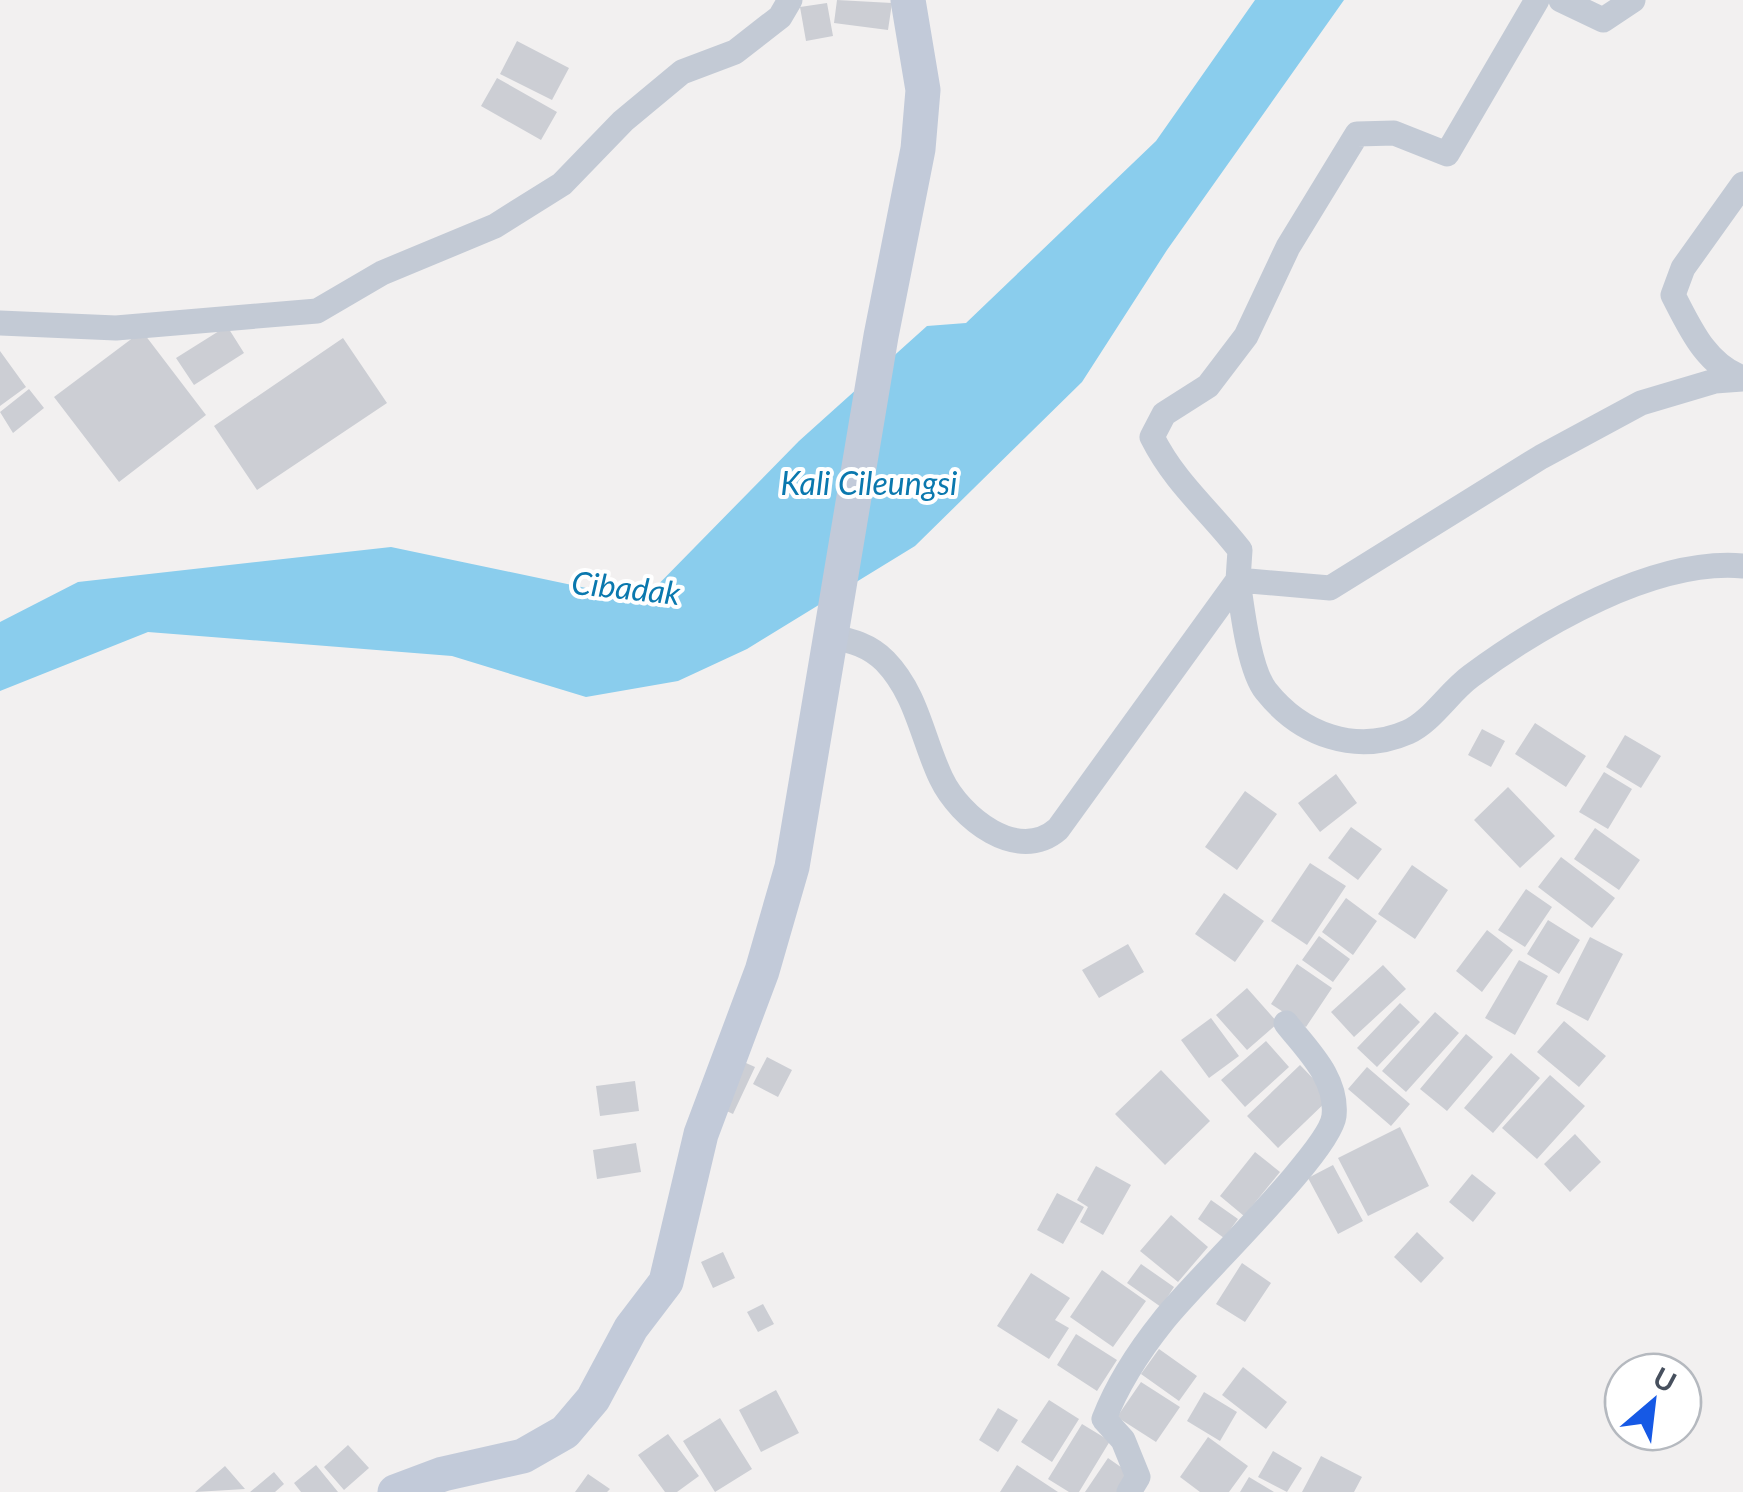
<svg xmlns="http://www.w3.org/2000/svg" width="1743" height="1492" font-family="Lato,sans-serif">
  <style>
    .water { fill: #8acded }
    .building { fill: #ccced4 }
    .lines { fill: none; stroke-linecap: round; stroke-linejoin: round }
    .minor { stroke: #c3cad5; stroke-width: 25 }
    .secondary { stroke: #c2cad9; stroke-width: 35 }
    .labels { text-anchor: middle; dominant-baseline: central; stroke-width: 8; stroke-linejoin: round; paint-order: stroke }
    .water-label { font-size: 32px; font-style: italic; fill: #0a78ae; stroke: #fff }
  </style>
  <rect width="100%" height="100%" fill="#f2f0f0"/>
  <path class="water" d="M1255 0H1344L1167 250 1082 382 915 546 747 649 678 681 586 697 452 656 148 632 0 691V622L78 582 391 547 643 600 799 441 927 326 966 323 1156 141Z"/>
  <path class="building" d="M837 0 892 3 888 30 834 23Z
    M827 3 833 36 806 41 800 7Z
    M517 41 569 68 552 100 500 74Z
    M497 78 557 112 541 140 481 106Z
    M227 326 244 353 194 385 176 358Z
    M142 331 206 415 119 482 54 397Z
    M343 338 387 403 257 490 214 426Z
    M0 351 26 387 0 406Z
    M29 389 44 408 13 433 0 412Z
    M1535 723 1586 756 1566 787 1515 754Z
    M1482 729 1505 741 1491 767 1468 755Z
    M1625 735 1661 756 1641 788 1606 767Z
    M1604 772 1632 789 1608 829 1579 812Z
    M1336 774 1357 803 1320 832 1298 803Z
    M1508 787 1555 836 1520 868 1474 820Z
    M1245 791 1277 814 1237 870 1205 847Z
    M1351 827 1382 849 1358 880 1328 858Z
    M1595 828 1640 860 1619 890 1574 859Z
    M1561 857 1615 898 1592 928 1538 887Z
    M1310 863 1346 886 1307 945 1271 921Z
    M1412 865 1448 890 1415 939 1378 914Z
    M1526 889 1552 907 1525 947 1498 930Z
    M1224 893 1264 921 1235 962 1195 934Z
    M1346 898 1377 921 1353 955 1322 932Z
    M1548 920 1580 940 1559 974 1527 954Z
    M1487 930 1513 950 1482 992 1456 971Z
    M1319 936 1350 959 1333 982 1302 960Z
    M1590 937 1623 954 1588 1021 1556 1004Z
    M1128 944 1144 972 1099 998 1082 970Z
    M1519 960 1548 976 1515 1035 1485 1018Z
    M1297 964 1332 988 1306 1027 1271 1004Z
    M1383 965 1406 989 1354 1037 1331 1012Z
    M1247 988 1278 1023 1247 1050 1216 1015Z
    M1400 1003 1420 1022 1377 1067 1357 1048Z
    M1435 1012 1459 1033 1406 1092 1382 1071Z
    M1211 1018 1239 1056 1209 1078 1181 1040Z
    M1564 1021 1606 1056 1579 1087 1537 1052Z
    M1466 1034 1493 1057 1447 1111 1420 1089Z
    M1266 1041 1289 1067 1245 1107 1221 1080Z
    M1511 1053 1540 1078 1493 1133 1464 1108Z
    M767 1057 792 1070 778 1097 753 1084Z
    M737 1059 755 1067 733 1114 716 1106Z
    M1300 1065 1331 1097 1278 1148 1247 1116Z
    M1367 1067 1410 1104 1391 1126 1348 1089Z
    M1161 1070 1210 1121 1165 1165 1115 1114Z
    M1550 1075 1585 1106 1537 1159 1502 1128Z
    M635 1081 639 1111 600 1116 596 1086Z
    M1400 1127 1429 1186 1368 1216 1338 1158Z
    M1575 1134 1601 1162 1570 1192 1544 1164Z
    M636 1143 641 1172 597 1179 593 1150Z
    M1255 1152 1280 1172 1244 1216 1220 1196Z
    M1333 1165 1363 1221 1338 1234 1308 1178Z
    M1096 1166 1131 1185 1103 1235 1080 1222 1088 1207 1077 1200Z
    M1472 1174 1496 1193 1473 1222 1449 1202Z
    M1057 1193 1084 1207 1063 1244 1037 1230Z
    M1211 1200 1238 1219 1224 1238 1198 1219Z
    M1171 1215 1208 1247 1178 1282 1140 1251Z
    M1417 1232 1444 1258 1421 1283 1394 1257Z
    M723 1252 735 1278 713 1288 701 1262Z
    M1242 1263 1271 1283 1245 1322 1216 1304Z
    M1141 1264 1174 1287 1161 1307 1127 1283Z
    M1102 1270 1146 1301 1113 1347 1070 1317Z
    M1031 1273 1070 1298 1055 1320 1069 1328 1049 1359 997 1326Z
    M763 1304 774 1324 758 1332 747 1312Z
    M1076 1334 1117 1360 1097 1391 1057 1365Z
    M1159 1349 1197 1376 1179 1401 1141 1374Z
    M1243 1367 1287 1402 1266 1429 1222 1395Z
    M1141 1382 1180 1407 1156 1442 1117 1417Z
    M776 1390 799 1433 761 1452 739 1410Z
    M1204 1392 1237 1412 1220 1441 1187 1421Z
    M1049 1400 1079 1419 1052 1462 1021 1442Z
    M998 1408 1018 1420 998 1452 979 1440Z
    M720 1418 752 1469 715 1492 683 1441Z
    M1082 1424 1110 1441 1079 1492H1069L1048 1479Z
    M668 1434 699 1476 677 1492H665L638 1455Z
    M1208 1437 1248 1466 1229 1492H1200L1180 1477Z
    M348 1445 369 1468 344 1490 324 1467Z
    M1273 1451 1302 1468 1287 1492 1258 1477Z
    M1321 1456 1362 1477 1354 1492H1302Z
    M1108 1458 1135 1477 1124 1492H1085Z
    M316 1465 338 1492H301L294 1483Z
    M1017 1465 1058 1492H1000Z
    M225 1466 245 1489 195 1492Z
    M274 1472 284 1484 275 1492H250Z
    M588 1474 610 1489 607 1492H575Z
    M1249 1477 1274 1492H1240Z"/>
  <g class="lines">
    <path class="minor" d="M1561 0 1603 20 1633 0
      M1743 184 1683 268 1673 295C1690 328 1706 365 1743 378
      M0 323 116 328 317 311 382 273 495 226 562 184 623 121 682 72 735 52 780 17 790 0
      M1743 379 1715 381 1641 403 1541 457 1330 588 1238 580C1242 608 1249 670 1266 691 1301 735 1356 755 1408 732 1432 721 1449 692 1471 676 1540 625 1654 558 1743 566
      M830 636C852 641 869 645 885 661 917 694 922 738 941 778 960 818 1018 864 1058 829L1238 580 1240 550C1208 509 1175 483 1152 437L1164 414 1208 386 1246 336 1288 247 1357 134 1394 133 1447 154 1537 0
      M1129 1492 1138 1477 1123 1440 1104 1419C1118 1383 1139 1351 1163 1321 1193 1282 1330 1152 1334 1116 1338 1078 1307 1050 1286 1023"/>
    <path class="secondary" d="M395 1492 443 1474 523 1456 565 1432 593 1399 631 1328 666 1282 701 1134 762 971 792 867 881 336 918 149 923 90 908 0"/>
  </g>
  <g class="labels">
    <g class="water-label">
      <text x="869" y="482">Kali Cileungsi</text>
      <text transform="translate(626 587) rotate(6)">Cibadak</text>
    </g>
  </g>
  <g transform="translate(1653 1402) rotate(28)"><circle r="48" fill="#ffffff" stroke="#b5b9bf" stroke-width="2.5"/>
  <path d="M0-8L18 38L0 25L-18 38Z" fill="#1659e5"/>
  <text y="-15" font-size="28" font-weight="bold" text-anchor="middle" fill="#47505e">U</text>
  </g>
</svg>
